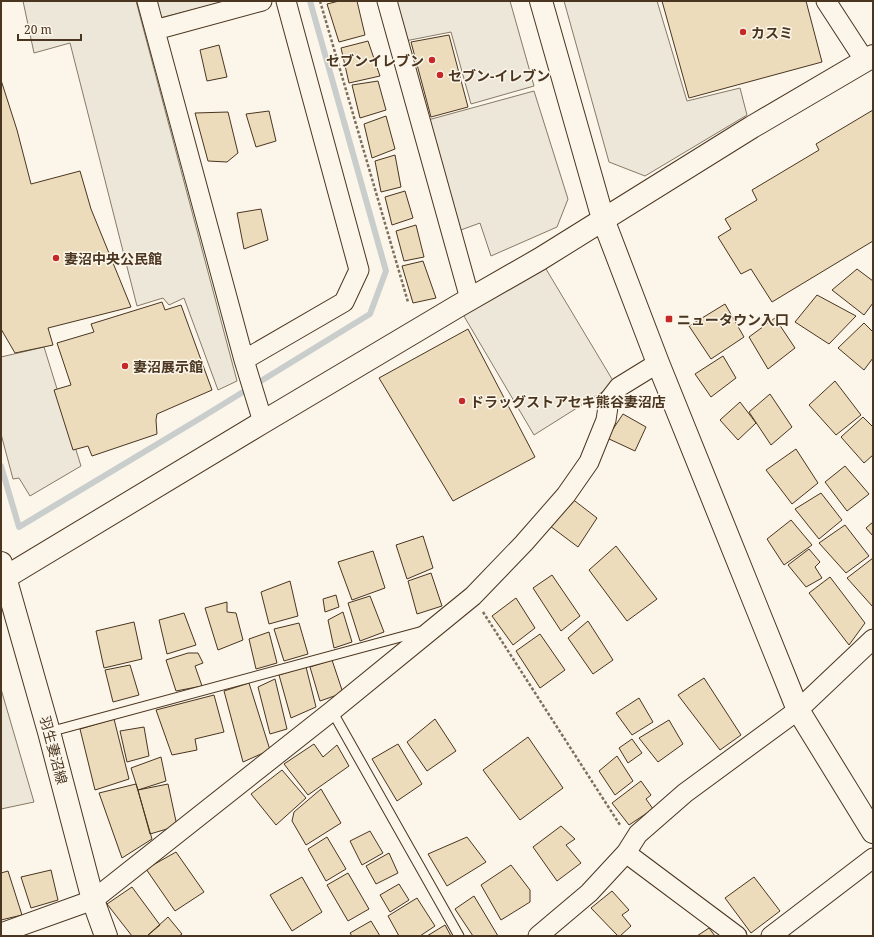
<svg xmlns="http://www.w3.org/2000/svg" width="874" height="937" font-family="'Noto Serif','Noto Sans JP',serif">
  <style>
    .parking { fill: #ede7d9; stroke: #887966 }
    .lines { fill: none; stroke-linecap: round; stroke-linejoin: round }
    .stream { stroke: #c9cecd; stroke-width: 6 }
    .building { fill: #ecdcbc; stroke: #4a3520 }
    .service-casing { stroke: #4a3520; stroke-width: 11 }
    .minor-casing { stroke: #4a3520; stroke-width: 21 }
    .tertiary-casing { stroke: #4a3520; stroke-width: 24 }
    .primary-casing { stroke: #4a3520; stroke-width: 24 }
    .path { stroke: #7f6f5c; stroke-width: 2.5; stroke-dasharray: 3 2; stroke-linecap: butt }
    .service { stroke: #fbf6e9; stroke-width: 9 }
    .minor { stroke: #fbf6e9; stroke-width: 19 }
    .tertiary { stroke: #fbf6e9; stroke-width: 22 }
    .primary { stroke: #fbf6e9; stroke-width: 22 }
    .poi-dot { fill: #c62828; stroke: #fbf6e9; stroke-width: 1.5 }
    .labels { text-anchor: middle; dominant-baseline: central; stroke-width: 3; stroke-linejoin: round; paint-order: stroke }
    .poi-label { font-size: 14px; font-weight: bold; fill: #4a3520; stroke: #fbf6e9; text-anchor: start }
    .street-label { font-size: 14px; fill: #4a3520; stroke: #fbf6e9 }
  </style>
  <rect width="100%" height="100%" fill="#fbf6e9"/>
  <path class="parking" d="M23 1H136L237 381 218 390 184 298 169 305 163 298 137 306 70 43 34 53Z
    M155 1H227L160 18Z
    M394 1H510L534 86 471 104 451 32 405 41Z
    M564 1H657L687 101 740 88 747 115 645 176 609 162Z
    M534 91 568 199 557 227 491 256 480 223 458 231 428 120Z
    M540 259 615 384 534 435 458 306Z
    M44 347 81 466 30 496 19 478 13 479 1 434V357Z
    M1 689 34 802 1 809Z"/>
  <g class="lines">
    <path class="stream" d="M1 466 19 527 204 416 370 314 386 271 310 1"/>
  </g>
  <path class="building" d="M339 1H357L365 35 339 42 327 4Z
    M662 1H806L822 62 689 98Z
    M449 35 468 107 431 117 411 42Z
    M368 41 380 76 349 83 341 48Z
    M219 45 227 77 207 81 200 50Z
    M1 80 17 130 31 184 80 171 91 209 131 307 48 328 53 345 15 353 1 329Z
    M378 81 386 110 360 118 352 85Z
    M873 110V241L772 302 751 269 741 274 718 237 731 229 725 219 757 200 752 190 819 150 816 144Z
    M269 111 276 141 256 147 246 114Z
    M228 112 238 153 227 162 208 161 195 113Z
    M386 116 395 149 372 158 364 124Z
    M395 155 401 187 381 192 375 161Z
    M405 191 413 218 392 225 385 197Z
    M261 209 268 240 244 249 237 213Z
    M416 225 424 257 404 261 396 231Z
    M423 261 436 298 413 303 402 266Z
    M857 269 873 281V303L864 315 832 290Z
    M817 295 856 316 829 344 795 322Z
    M162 302 165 310 181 305 212 390 157 414 156 420 157 434 92 456 88 446 73 450 54 390 71 385 57 343 94 332 91 324Z
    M725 304 744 337 711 359 689 326Z
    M775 318 795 348 768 369 749 337Z
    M864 323 873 332V358L864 370 838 348Z
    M468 329 535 457 453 501 379 378Z
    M723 356 736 378 711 397 695 374Z
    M835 381 861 415 836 435 809 405Z
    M770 394 792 427 771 445 749 412Z
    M740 402 756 423 738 440 720 420Z
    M623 414 646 427 635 451 607 438Z
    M863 417 873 427V455L864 463 841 437Z
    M796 449 818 483 792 504 766 470Z
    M845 466 869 494 847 511 825 482Z
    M821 493 842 520 819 539 795 509Z
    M571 498 597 518 578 547 550 526Z
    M791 520 812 545 784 565 767 539Z
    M873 522V536L866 528Z
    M845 525 869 556 846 573 819 543Z
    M423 536 433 568 407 579 396 545Z
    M616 546 657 599 627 621 589 570Z
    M809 549 820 562 815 567 822 578 806 587 788 565Z
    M373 551 385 588 352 600 338 562Z
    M873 558V607L847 578Z
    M431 573 442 606 417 614 408 581Z
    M552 575 580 616 561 631 533 588Z
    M830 577 865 623 849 645 809 593Z
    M290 581 298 616 269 624 261 592Z
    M336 595 339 607 325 612 323 599Z
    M370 596 384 632 360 641 348 603Z
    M516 598 535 628 513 645 492 616Z
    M227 602V612L236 613 243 640 218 650 205 608Z
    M343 612 352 642 334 648 328 620Z
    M184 613 196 645 167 654 159 620Z
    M588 621 613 660 593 674 568 638Z
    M134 622 142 659 104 668 96 631Z
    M299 623 308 654 284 661 274 629Z
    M269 632 277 663 256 669 249 639Z
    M540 634 565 670 540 688 516 651Z
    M188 653H198L203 663 195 666 202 686 176 691 166 660Z
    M332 660 343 693 320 701 310 667Z
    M130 665 139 695 113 702 105 670Z
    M306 667 316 707 291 718 279 675Z
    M704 678 741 735 720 750 678 695Z
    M275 679 287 729 270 734 258 687Z
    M249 683 270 750 243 762 224 691Z
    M214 695 224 732 195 739 197 750 172 755 156 710Z
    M639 698 653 722 632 735 616 713Z
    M114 719 129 779 95 790 80 729Z
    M435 719 456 751 427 771 407 742Z
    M669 720 683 744 658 762 639 738Z
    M144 727 149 756 127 762 120 731Z
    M528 737 563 788 520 820 483 770Z
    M632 739 642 753 628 763 619 748Z
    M314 744 323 757 337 745 349 766 308 795 284 764Z
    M398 744 422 784 397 801 372 759Z
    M617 756 633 781 615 795 599 771Z
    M161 757 166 781 138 790 131 768Z
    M282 770 306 798 276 825 251 794Z
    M641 781 651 795 646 799 653 809 629 825 612 803Z
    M136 784 152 839 122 858 99 793Z
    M168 784 177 826 150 834 138 790Z
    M321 789 341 823 306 845 292 821 294 812Z
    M561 826 575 839 566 845 581 863 557 881 533 847Z
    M370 831 383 853 362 865 350 841Z
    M327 837 346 869 326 881 308 849Z
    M467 837 486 862 447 886 428 854Z
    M176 852 204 892 175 911 146 869Z
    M389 853 398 873 376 884 366 866Z
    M511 865 530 890V902L501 920 481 885Z
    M51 870 58 900 31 908 21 877Z
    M8 871 22 915 1 920V873Z
    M348 873 369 909 348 921 327 885Z
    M302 877 322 912 292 931 270 895Z
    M754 877 780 911 751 933 725 898Z
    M399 884 409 900 390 912 380 895Z
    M132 887 160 925 147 936H132L107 904Z
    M612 891 629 910 622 915 631 926 620 936H618L591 908Z
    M474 896 498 936H473L455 909Z
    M417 898 435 926 420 936H399L388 916Z
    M168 917 182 934 179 936H147Z
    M371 921 380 936H352L350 933Z
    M445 925 451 936H427Z
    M709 928 715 936H697Z"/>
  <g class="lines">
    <g class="service-casing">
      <path id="service" d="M332 711 459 936
        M49 732 423 631"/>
    </g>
    <g class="minor-casing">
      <path id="minor" d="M147 1 244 360 263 422
        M387 1 470 299
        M826 1 865 61
        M155 30 262 1
        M244 360 344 302 359 270 286 1
        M626 853 737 936
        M1 933 93 900 332 711 473 596 524 543 566 495 589 462 606 420 609 400 619 387 658 363
        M538 936 589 893 626 853 638 834 685 793 798 710 873 639
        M771 936 873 858"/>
    </g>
    <g class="tertiary-casing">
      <path id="tertiary" d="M541 1 603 219 658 363 798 710 873 832
        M1 580 263 422 458 306 540 259 752 127 873 56"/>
    </g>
    <g class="primary-casing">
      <path id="primary" d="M1 563 49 732 93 900 106 936"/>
    </g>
    <path class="path" d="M320 1 408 302
      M483 612 620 825"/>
    <use href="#service" class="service"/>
    <use href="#minor" class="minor"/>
    <use href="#tertiary" class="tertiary"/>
    <use href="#primary" class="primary"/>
  </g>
  <g class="poi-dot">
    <circle cx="743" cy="32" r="4"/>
    <circle cx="432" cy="60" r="4"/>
    <circle cx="440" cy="75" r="4"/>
    <circle cx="56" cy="258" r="4"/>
    <rect x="665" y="315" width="8" height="8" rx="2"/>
    <circle cx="125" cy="366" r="4"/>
    <circle cx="462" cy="401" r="4"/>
  </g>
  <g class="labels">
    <g class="poi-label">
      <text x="751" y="32">カスミ</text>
      <text x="424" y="60" text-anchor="end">セブンイレブン</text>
      <text x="448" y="75">セブン-イレブン</text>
      <text x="64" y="258">妻沼中央公民館</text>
      <text x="677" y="319">ニュータウン入口</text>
      <text x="133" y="366">妻沼展示館</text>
      <text x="470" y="401">ドラッグストアセキ熊谷妻沼店</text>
    </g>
    <g class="street-label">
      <text transform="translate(54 750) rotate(75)">羽生妻沼線</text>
    </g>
  </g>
  <rect width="874" height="937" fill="none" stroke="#4a3520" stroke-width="4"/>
  <path d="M18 34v6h63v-6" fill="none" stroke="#4a3520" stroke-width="2"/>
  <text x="24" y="34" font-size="12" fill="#4a3520" stroke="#fbf6e9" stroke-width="3" paint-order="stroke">20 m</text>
</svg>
